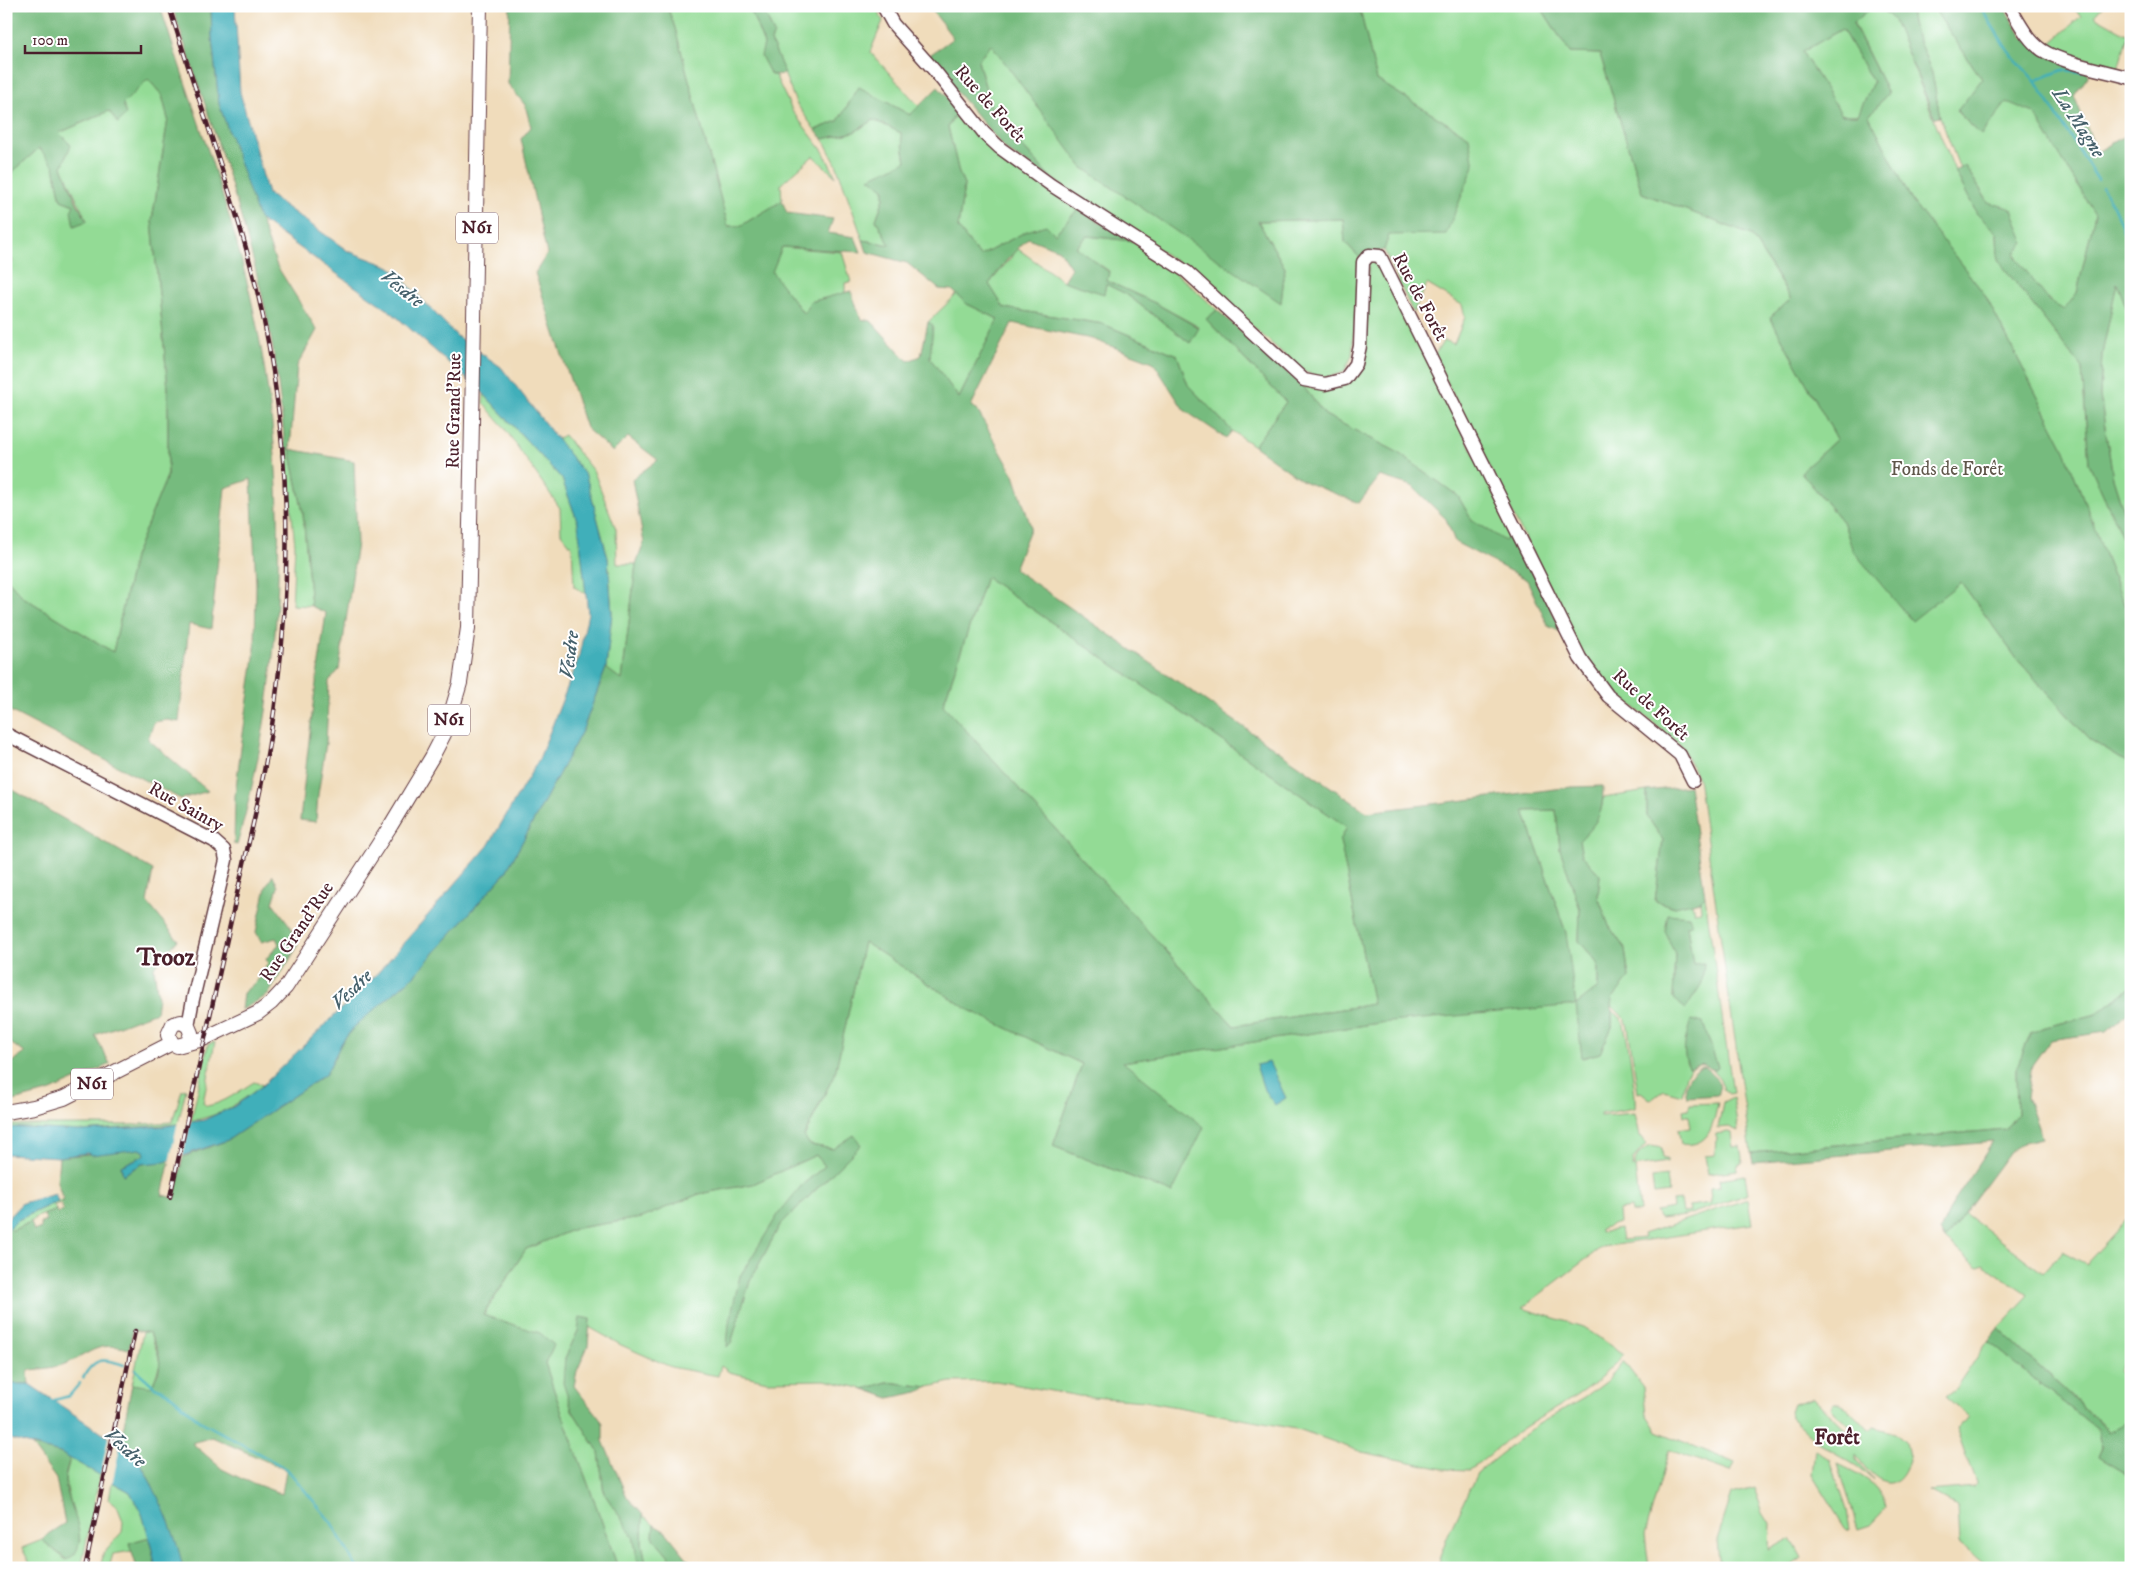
<svg xmlns="http://www.w3.org/2000/svg" width="2137" height="1574" font-family="'IM FELL DW Pica',serif">
  <style>
    .green { fill: #93db95; stroke: #6e7d60; fill-rule: evenodd }
    .forest { fill: #76bb7e; stroke: #606d54; fill-rule: evenodd }
    .water { fill: #3fafba; stroke: #446772 }
    .pier { fill: #f0dcbb }
    .lines { fill: none; stroke-linecap: round; stroke-linejoin: round }
    .stream { stroke: #3fafba; stroke-width: 2.5 }
    .secondary-casing { stroke: #633b41; stroke-width: 15 }
    .primary-casing { stroke: #633b41; stroke-width: 16 }
    .secondary { stroke: #fff; stroke-width: 12 }
    .primary { stroke: #fff; stroke-width: 14 }
    .rail-casing { stroke: #4a1f2b; stroke-width: 4.5 }
    .rail { stroke: #fff; stroke-width: 2.5; stroke-dasharray: 8; stroke-linecap: butt }
    .labels { text-anchor: middle; dominant-baseline: central; stroke-width: 4; stroke-linejoin: round; paint-order: stroke }
    .shield { fill: #fff; stroke: #80626b; stroke-width: 1 }
    .shield-label { font-size: 18px; font-weight: bold; fill: #4a1f2b }
    .street-label { font-size: 19px; fill: #4a1f2b; stroke: #fff }
    .park-label { font-size: 19px; fill: #60574b; stroke: #fff }
    .water-label { font-size: 20px; font-style: italic; fill: #45606b; stroke: #fff }
    .quarter-label { font-size: 21px; font-weight: bold; fill: #4a1f2b; stroke: #fff }
    .district-label { font-size: 24px; font-weight: bold; fill: #4a1f2b; stroke: #fff }
  </style>
  <rect width="100%" height="100%" fill="#fff"/>
  <filter id="ink" filterUnits="userSpaceOnUse"><feTurbulence type="fractalNoise" baseFrequency=".02" numOctaves="2"/><feDisplacementMap in="SourceGraphic" scale="10" xChannelSelector="R" yChannelSelector="G"/><feConvolveMatrix kernelMatrix="1 2 1 2 8 2 1 2 1" color-interpolation-filters="sRGB"/></filter>
  <filter id="wash" filterUnits="userSpaceOnUse"><feTurbulence type="fractalNoise" baseFrequency=".0096" numOctaves="4" result="noise"/><feDisplacementMap in="SourceGraphic" scale="20" xChannelSelector="R" yChannelSelector="G"/><feGaussianBlur stdDeviation="1.12" result="paint"/><feColorMatrix in="noise" values="0 0 0 0 0 0 0 0 0 0 0 0 0 0 0 0 0 1.4 0 .05"/><feComposite in="paint" operator="in"/></filter>
  <g filter="url(#wash)">
    <rect width="100%" height="100%" fill="#f0dcbb"/>
    <path class="green" d="M667 6H749L764 44 762 56 771 75H775L793 112 823 151 836 177 813 156 781 184 782 201 740 226H728L675 28Z
      M762 6H875L883 21 870 52 919 106 910 115 859 87 838 121 815 130 796 103 771 41 774 34Z
      M1359 6H1540L1570 53 1600 54 1642 193 1751 235 1791 300 1770 317 1837 439 1801 472 1844 524 1853 551 1961 582 2017 659 2089 739 2131 765V987L2097 1014 2042 1028 2031 1033 2016 1069 2017 1115 2005 1129 1751 1153 1698 778 1681 746 1596 676 1575 639 1434 356 1444 340 1454 344 1465 317 1462 305 1427 284 1413 313 1384 250 1389 235 1469 137 1377 80Z
      M1874 6H1878L1894 19 1955 171 1977 214 1997 233 1998 260 2082 368 2089 463 2131 557V617H2129L2063 446 1985 295 1912 201 1869 116 1888 93 1853 22Z
      M1910 6H1932L1982 79 1957 112 1981 135 2007 101 2034 113 2095 214 2077 293 2064 311C2025 287 2009 241 1988 202 1981 190 1973 178 1965 166L1960 169 1940 117 1932 73 1912 24Z
      M2071 6H2103L2094 16 2128 35 2118 69 2047 47 2081 16Z
      M1842 29 1873 82 1858 115H1842L1802 52Z
      M992 43 1082 167 1281 302 1285 268 1258 221 1343 219 1345 242 1360 258 1352 356 1344 372 1322 379 1303 371 1186 268 1052 179 993 114 978 61Z
      M148 79 162 95 168 119 152 221 168 388V474L134 557 113 652 23 597 6 578V269L13 262 10 256H6V178L39 148 54 166 61 200 74 205 87 221 62 167 59 133 109 111 118 123 123 104Z
      M958 109 1001 158 1078 209 1055 234 1027 231 980 256 958 228 964 185 959 173 948 127Z
      M874 120 901 133 906 161 884 188V198L876 220 890 245 863 240 836 164 823 139 854 132Z
      M1087 236 1132 241 1189 284 1217 310 1206 319 1286 402 1254 446 1232 431 1188 385 1177 355 1103 324 1004 308 989 284 1018 249 1063 281 1104 293 1106 284 1126 294 1190 343 1199 327 1155 303 1107 281 1109 271 1076 248Z
      M782 247 842 252 851 282 845 283V293L810 302 804 314 771 272Z
      M1377 259 1513 532 1505 542 1471 519 1458 496 1397 452 1325 415 1303 386 1327 391 1351 379 1363 361 1369 261Z
      M2117 282 2131 320V535L2113 478 2100 396 2102 354Z
      M957 294 967 304 998 319 959 398 929 358 933 326 928 322Z
      M484 394 562 479 578 523 586 593 574 587 572 547 561 533 560 508 503 426 483 403Z
      M564 435 594 472 616 529 617 564H636L622 681 606 668 612 613 608 558 586 476 557 439Z
      M285 448 290 449 303 513 311 606 292 605 295 545Z
      M986 577 1347 827 1340 841 1373 1004 1234 1026 943 705Z
      M1647 791V816L1663 840 1655 901 1675 907 1692 902 1694 912 1701 911 1700 901 1705 896 1733 1093 1729 1094 1724 1090 1720 1079 1712 1069 1716 1070 1718 1067 1703 1024 1686 1062 1690 1069 1686 1075 1682 1095 1664 1090 1651 1100 1641 1092 1638 1093 1628 1028 1626 1020 1612 1006V999L1629 978 1625 949 1609 926 1598 897 1600 875 1582 855 1579 840C1592 827 1602 816 1603 798ZM1689 916 1687 926 1693 965 1704 964 1673 999 1675 953Z
      M1556 810 1560 849 1580 909 1579 941 1598 963V988L1582 1058 1600 1053 1612 1027V1011C1617 1014 1621 1017 1623 1022 1627 1032 1637 1099 1635 1108L1600 1114V1116L1635 1113 1640 1136 1646 1144 1633 1159 1632 1167H1634C1634 1156 1642 1150 1651 1146L1662 1148 1663 1159H1667V1162L1635 1167 1640 1211 1632 1213 1631 1208 1618 1210 1619 1223 1600 1229V1233L1620 1229 1622 1240 1644 1238 1643 1234 1748 1199 1752 1224 1602 1247 1522 1308 1583 1327 1624 1354C1592 1390 1567 1401 1528 1425 1507 1438 1490 1456 1470 1470L1444 1469 1362 1452 1301 1430 1145 1401 1079 1396 996 1381 951 1382 929 1387 887 1382 864 1389 825 1380 767 1381 729 1372 721 1366 718 1376 671 1367 621 1345 589 1327 590 1319 578 1331 565 1358 572 1410 599 1452 604 1493 633 1536 639 1568H618C595 1499 567 1432 545 1363L553 1345 483 1316 526 1249 577 1228 641 1218 699 1194 753 1184 816 1155 825 1166 802 1185 740 1276 728 1346 731 1343 750 1281 780 1225 861 1145 833 1149 810 1145 804 1137 835 1073 864 942 969 1010 1082 1064 1053 1146 1172 1193 1122 1062 1379 1023 1566 933 1524 811Z
      M215 1042 203 1103 207 1106C225 1103 239 1091 254 1082L263 1085C237 1104 223 1115 191 1121L208 1044Z
      M186 1089 178 1124 81 1131 6 1127V1125H128L172 1122 182 1090Z
      M1733 1097 1738 1131 1729 1127 1718 1128 1723 1102Z
      M1718 1103C1713 1125 1710 1148 1681 1144L1678 1129 1691 1127 1689 1116H1684L1683 1110 1688 1109 1690 1104Z
      M1728 1132 1731 1133 1733 1147 1740 1146 1743 1163 1738 1165 1737 1170 1708 1174 1705 1156 1715 1155 1716 1134Z
      M1745 1175 1748 1194 1685 1216 1660 1219 1655 1211 1673 1208 1672 1201 1681 1200 1683 1213 1690 1212 1689 1206 1711 1203 1710 1188 1720 1187 1719 1179Z
      M1667 1176 1669 1192 1654 1194 1652 1178Z
      M63 1199 61 1203 54 1205 56 1210 34 1218V1220L11 1231 8 1228 18 1220Z
      M1964 1213 2043 1273 2062 1251 2086 1264 2131 1215V1368L2124 1363 2119 1372 2131 1383V1420L2110 1432 1998 1328 2029 1295 1983 1264 1978 1267 1945 1239Z
      M143 1332 150 1333 158 1354 160 1364 152 1388 132 1384Z
      M1988 1341 2097 1430 2103 1445 2098 1457 2131 1477V1568H1989L1959 1543 1957 1506 1929 1491 1974 1487 1976 1484 1956 1428 1969 1417 1945 1396 1957 1387Z
      M1623 1361 1643 1387 1646 1414 1657 1431 1735 1463 1731 1472 1669 1450 1645 1535 1649 1568H1436L1447 1537 1477 1473 1537 1425 1584 1398 1609 1379Z
      M1813 1398 1858 1442 1863 1436 1835 1413 1831 1408 1833 1403C1848 1403 1860 1420 1870 1430L1874 1427 1895 1433 1905 1442 1909 1461C1894 1501 1872 1479 1856 1455V1460L1873 1480 1858 1467 1820 1444 1791 1418 1790 1412 1793 1404Z
      M1815 1449 1830 1460 1847 1510 1850 1529 1847 1530 1845 1528 1812 1475Z
      M70 1458 100 1475 81 1568H32L22 1548 42 1540 66 1560 80 1541 65 1480Z
      M1838 1464C1857 1473 1883 1485 1887 1507L1870 1525 1858 1529Z
      M112 1482 130 1492 142 1514 149 1537 129 1543 132 1551 113 1554 109 1568H100L104 1552 122 1532 123 1521 117 1506 109 1500Z
      M1754 1488 1763 1512 1770 1523 1769 1550 1791 1538 1802 1558 1788 1568H1720L1717 1540 1732 1494Z
      M643 1515 654 1525 653 1537 679 1568H647L642 1543Z"/>
    <path class="forest" d="M20 6H160C190 101 226 194 249 290 292 472 288 666 237 845L234 844 235 795 240 755 255 650 256 585 251 479 225 488 211 629 189 624 179 722 167 720 154 722 148 739 208 791 181 799 6 709V578L23 597 113 652 134 557 168 474V388L152 221 168 119 162 95 148 79 123 104 126 115 118 123 109 111 59 133 71 145 62 167 77 203 87 221 74 226 71 211 74 205 61 200 54 166 39 148 6 178V15Z
      M172 6H211L212 38 219 104 277 266 317 330 297 366 290 449 354 461 357 543 339 670 329 681 326 743 318 795 316 822 300 820 313 705 326 613 311 606 303 513 290 449 285 448C281 404 276 361 267 317 244 212 206 109 172 6Z
      M510 6H667L675 28 728 226H740L782 201 787 213 833 219 828 233 855 237 861 252 782 247 772 272 804 314 810 302 851 291 861 319 871 321 908 361 921 356 928 322 933 325 930 358 959 398 998 319 967 304 952 290 939 289 907 263 867 252 863 240 890 245 876 220 884 198V188L869 178 906 161 901 133 874 120 854 132 823 139 815 130 838 121 859 87 910 115 938 87 958 109 948 127 959 173 964 185 958 228 980 256 1027 231 1046 225 1055 234 1078 209 1132 241 1087 236 1076 247 1109 272 1107 281 1155 303 1199 328 1190 343 1126 294 1106 284 1104 294 1063 281 1071 268 1059 250 1028 238 1007 260 989 284 1004 308 1103 324 1177 355 1188 385 1232 431 1226 438 1184 410 1153 362 1092 339 1012 323 971 406 977 410 1014 475 1031 527 1014 569 1367 812 1572 787 1603 786C1603 815 1599 820 1579 841L1582 855 1600 875 1598 897 1609 926 1625 949 1629 978 1612 999V1027L1600 1053 1582 1058 1576 1005 1379 1023 1123 1062 1204 1127 1172 1193 1053 1146 1082 1064 969 1010 864 942 835 1073 804 1136 810 1145 833 1149 854 1135 861 1145 780 1225 750 1281 731 1343 727 1347 729 1323 740 1276 779 1213 802 1185 825 1166 816 1155 753 1184 699 1194 641 1218 577 1228 526 1249 483 1315 540 1333 554 1345 545 1363C567 1432 595 1499 618 1568H183L172 1531 146 1473 136 1456 120 1445 132 1384 152 1387C153 1382 156 1378 158 1373 163 1360 156 1345 150 1333L133 1330 129 1349C95 1340 91 1355 62 1365 52 1368 41 1369 31 1370L28 1372 29 1384H6V1231L8 1228 11 1231 31 1222 34 1231 41 1228 40 1223 46 1221 44 1215 56 1210 57 1213 63 1211 61 1203 63 1199 57 1182 59 1157 139 1149 144 1151 146 1154 121 1166 123 1175 142 1164 170 1160 162 1195 174 1198 183 1157 228 1140 326 1074 342 1042 355 1026 413 977 506 872 583 729 606 668 622 680 636 564 644 543 632 479 658 460 628 437 613 452 586 428 535 273 547 254 521 139 531 127 525 105 508 84ZM986 577 1347 827 1340 841 1373 1004 1234 1026 943 705ZM1556 810 1560 849 1580 909 1579 941 1598 963V988L1576 1005 1566 933 1524 811ZM212 1437 286 1470 282 1494 242 1479 222 1469 192 1443Z
      M749 6H762L774 34 771 41 785 74 771 75 761 56 764 44Z
      M929 6H1359L1377 80 1469 137 1474 166 1446 234 1389 235 1384 250 1360 258 1345 242 1343 219 1258 221 1285 268 1281 303 1082 167 991 44 978 61 993 114 1052 179 1008 152 927 57 953 38Z
      M1540 6H1874L1853 23 1888 93 1869 116 1912 201 1985 295 2063 446 2129 617H2131V765L2089 739 2017 659 1961 582 1912 621 1853 551 1844 524 1801 472 1837 439 1770 317 1791 299 1751 235 1642 193 1600 54 1570 53ZM1842 29 1873 82 1858 115H1842L1802 52Z
      M1878 6H1910L1912 24 1932 73 1940 117 1935 118 1894 20Z
      M1932 6H2003L2023 38 2087 71 2089 75 2074 96 2097 152 2131 132V320L2117 283 2102 354 2100 396 2113 478 2131 535V557L2089 463 2082 368 1998 260 1997 233 1977 214 1955 171 1965 166 1988 202 2012 209 2024 242 2014 255 2049 301 2064 310 2077 293 2095 214 2034 113 2007 102 1981 135 1957 111 1982 79Z
      M1217 310 1303 386 1325 415 1397 452 1458 496 1471 519 1505 541 1513 532 1563 633 1548 626 1527 580 1455 542 1446 519 1412 486 1380 476 1359 503 1303 481 1254 446 1286 402 1206 319Z
      M6 786 153 870 147 902 178 940 154 967 158 998 156 1012 95 1035 110 1064 51 1091 6 1103V1066L25 1053 6 1040Z
      M1689 786 1705 896 1700 901 1675 907 1655 901 1663 840 1647 816V791Z
      M273 875 278 887 273 903 291 927 298 946 268 995 241 1010 243 993 258 980 268 963 266 959 279 944 276 938 261 942 256 932 266 887Z
      M1668 914 1689 916 1692 925 1687 926 1693 964 1704 963 1702 983 1686 1009 1673 999 1675 954 1665 931Z
      M2131 987V1010L2106 1032 2050 1040 2032 1065 2027 1097 2042 1138 2025 1142 2011 1150 1945 1239 1940 1231 1954 1201 1993 1142 1753 1163 1751 1153 2005 1129 2017 1114 2016 1069 2031 1033 2042 1028 2097 1014Z
      M1691 1020 1703 1023 1718 1067 1716 1070C1701 1067 1708 1060 1690 1069 1680 1054 1686 1036 1691 1020Z
      M1704 1067C1712 1073 1724 1083 1718 1095L1687 1097C1682 1083 1692 1069 1704 1067Z
      M580 1317 590 1319 588 1346 577 1371 574 1386 603 1423V1441L627 1497 643 1515 642 1543 647 1568H639L633 1536 604 1493 599 1452 572 1410 563 1383 565 1358 578 1331Z
      M1998 1328 2109 1432 2131 1420V1440L2127 1443 2131 1448V1477L2098 1457 2103 1445 2097 1430 1988 1341Z
      M887 1382 929 1387 918 1392 889 1398 864 1389Z
      M32 1446 60 1453 70 1458C68 1465 65 1474 65 1481 67 1505 95 1545 67 1560L42 1540 48 1534 65 1523 56 1479Z
      M654 1525 666 1532 695 1568H679L653 1537Z
      M149 1537 156 1568H137L129 1543Z"/>
    <path class="water" d="M211 6H235L240 92 268 194 348 251 391 267 458 337 501 367 586 476 608 558 612 613 606 668 583 729 506 872 413 977 355 1026 342 1042 326 1074 228 1140 165 1162 142 1164 123 1175 121 1166 145 1155 144 1151 139 1149 92 1155 87 1153 59 1157 6 1154V1127L81 1131 166 1126 204 1120 235 1106 263 1085 375 976 488 846 539 759 578 660 588 613 578 523 562 479 484 394 391 312 259 219 219 104 212 38Z
      M1269 1062 1286 1098 1275 1105 1264 1090 1256 1065Z
      M55 1194 58 1201 18 1220 6 1231V1220L22 1203Z
      M6 1384H29L136 1456C156 1490 175 1529 183 1568H156L149 1537 142 1514 130 1492 60 1453 6 1438Z"/>
    <path class="pier" d="M191 1118 182 1160 169 1163 178 1121Z
      M109 1434 121 1442 112 1484 100 1478Z"/>
    <g class="lines">
      <path class="stream" d="M1978 6 1983 11 2008 51 2035 81 2062 70 2083 72
        M2035 81 2098 180
        M2102 187 2113 205 2131 249
        M136 1370 155 1387 168 1393 200 1421 287 1469 331 1522 357 1568
        M83 1378C94 1357 103 1358 124 1365
        M51 1401 69 1396 80 1383"/>
    </g>
  </g>
  <g filter="url(#ink)">
    <g class="lines">
      <g class="secondary-casing">
        <path id="secondary" d="M883 6 893 24 934 70 984 133 1000 148 1051 185 1187 272 1304 380 1325 384 1345 379 1356 364 1360 346 1363 262 1369 255 1380 256 1580 658 1608 696 1680 755 1693 781
          M2009 6C2018 20 2027 40 2042 50 2062 63 2106 71 2131 78
          M6 734 214 841 224 850 226 860 193 999 188 1026"/>
      </g>
      <g class="primary-casing">
        <path id="primary" d="M188 1042 191 1033 188 1026 181 1022 173 1024 168 1035 172 1043 177 1046 203 1039 258 1013 271 1003 286 987 391 825 432 757 444 734 452 710 460 683 468 628 480 6
          M6 1112 34 1107 64 1098 172 1043"/>
      </g>
      <use href="#secondary" class="secondary"/>
      <use href="#primary" class="primary"/>
      <g class="rail-casing">
        <path id="rail" d="M169 6C206 128 254 245 273 371 289 475 291 583 277 688 269 759 252 829 236 898 214 998 191 1098 170 1197
          M85 1568 135 1331"/>
      </g>
      <use href="#rail" class="rail"/>
    </g>
  </g>
  <g class="labels">
    <g class="shield">
      <rect x="456" y="212.5" width="42" height="31" rx="4"/>
      <rect x="428" y="704.5" width="42" height="31" rx="4"/>
      <rect x="71" y="1068.5" width="42" height="31" rx="4"/>
    </g>
    <g class="shield-label">
      <text x="477" y="228">N61</text>
      <text x="449" y="720">N61</text>
      <text x="92" y="1084">N61</text>
    </g>
    <g class="street-label">
      <text transform="translate(990 104) rotate(48)">Rue de Forêt</text>
      <text transform="translate(1420 297) rotate(62)">Rue de Forêt</text>
      <text transform="translate(454 411) rotate(-89)">Rue Grand'Rue</text>
      <text transform="translate(1651 705) rotate(42)">Rue de Forêt</text>
      <text transform="translate(186 807) rotate(29)">Rue Sainry</text>
      <text transform="translate(297 932) rotate(-56)">Rue Grand'Rue</text>
    </g>
    <g class="park-label">
      <text x="1947" y="469">Fonds de Forêt</text>
    </g>
    <g class="water-label">
      <text transform="translate(2078 123) rotate(57)">La Magne</text>
      <text transform="translate(402 289) rotate(38)">Vesdre</text>
      <text transform="translate(570 655) rotate(-83)">Vesdre</text>
      <text transform="translate(352 990) rotate(-44)">Vesdre</text>
      <text transform="translate(125 1448) rotate(42)">Vesdre</text>
    </g>
    <g class="quarter-label">
      <text x="1837" y="1438">Forêt</text>
    </g>
    <g class="district-label">
      <text x="166" y="958">Trooz</text>
    </g>
  </g>
  <rect width="2137" height="1574" fill="none" stroke="#fff" stroke-width="25"/>
  <path d="M25 45v8h116v-8" fill="none" stroke="#4a1f2b" stroke-width="2.5"/>
  <text x="32" y="45" font-size="15" fill="#4a1f2b" stroke="#ffffff" stroke-width="4" paint-order="stroke">100 m</text>
</svg>
